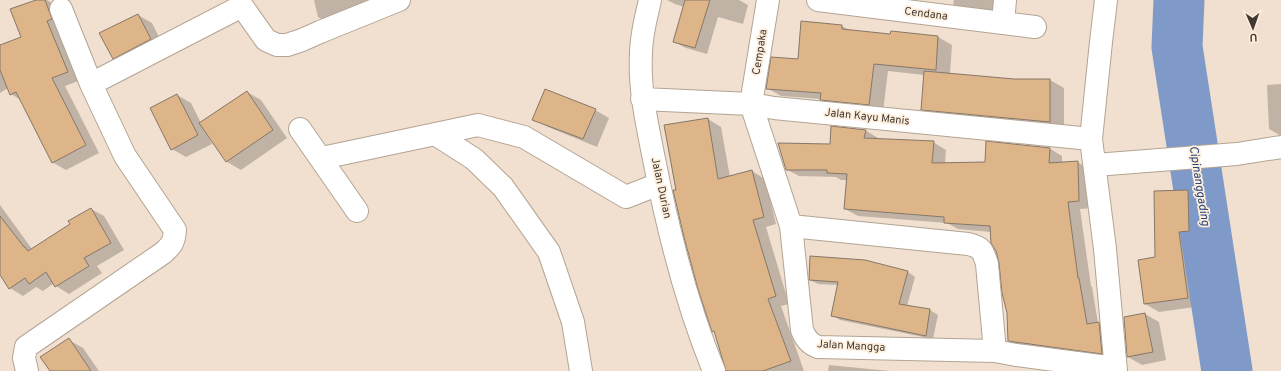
<svg xmlns="http://www.w3.org/2000/svg" width="1281" height="371" font-family="Overpass,sans-serif">
  <style>
    .shadow { fill: #0003 }
    .lines { fill: none; stroke-linecap: round; stroke-linejoin: round }
    .river { stroke: #7f9ac8; stroke-width: 51 }
    .building { fill: #ddb589; stroke: #867768 }
    .minor-casing { stroke: #b3a493; stroke-width: 24 }
    .minor { stroke: #fff; stroke-width: 22 }
    .labels { text-anchor: middle; dominant-baseline: central; stroke-width: 3.5; stroke-linejoin: round; paint-order: stroke }
    .street-label { font-size: 11px; fill: #413a34; stroke: #feeedc }
    .water-label { font-size: 12px; font-style: italic; fill: #24457e; stroke: #feeedc }
  </style>
  <rect width="100%" height="100%" fill="#f1e0cf"/>
  <path class="shadow" d="M39 0H47L57 6 81 80 65 86 99 153 66 170 52 162 21 100 11 94 8 88 0 93V47L22 38Z
    M314 0H367L370 12 332 25 318 17Z
    M667 0H739L748 5 743 24 718 17 707 54 686 48 674 42 684 7 675 4Z
    M954 0H1001L999 16 968 12 953 4Z
    M138 15 152 23 164 47 128 66 113 58Z
    M842 26 851 31 891 35V32L938 37 952 45 950 74 1014 80H1050L1064 88V130L936 117 922 109 924 75 888 71 883 112 835 107 821 99 781 96 767 88 798 60Z
    M1281 84V136L1269 129 1267 85Z
    M247 92 261 100 287 138 241 170 227 162 210 137 209 138 212 144 186 157 172 149 177 95 191 103 201 123Z
    M595 110 609 118 597 147 548 127 534 119Z
    M708 119 721 127 730 177 752 171 765 179 776 224 766 227 789 304 781 306 804 371H727L715 332 713 331 677 191Z
    M865 130 878 138V140L933 142 946 150 945 163H986L1049 148 1062 156V163L1077 162 1090 169 1092 208 1080 209 1091 286 1092 287 1098 323 1112 330 1114 360 1022 348 1009 340 1008 313 1000 263 991 232 958 229 947 223 858 216 845 209 848 180H841L836 177 799 176 786 169 831 145Z
    M1188 191 1202 200 1203 239H1193L1202 306 1159 312 1145 304 1156 258 1155 192Z
    M0 205 32 249 71 224 91 209 104 216 124 250 97 266 102 273 69 294 56 286 54 283 43 291 36 287 23 296 10 288 0 274Z
    M908 272 915 277 907 306 930 310 938 315 933 339 840 320 832 315 838 285 818 284 810 280Z
    M1145 314 1159 322 1166 360 1142 365 1128 357 1125 318Z
    M69 340 83 348 99 371H51Z
    M829 365 890 371H828Z"/>
  <g class="lines">
    <path class="river" d="M1179 0 1177 47 1227 371"/>
  </g>
  <path class="building" d="M36 0H45L52 19 47 21 68 72 52 78 86 145 52 163 16 92 10 95 0 70V45L21 37 10 9Z
    M685 0H710L695 48 673 42Z
    M138 14 151 39 113 59 99 33Z
    M801 21 842 25V29L890 34 891 31 938 36 936 70 874 64 869 105 820 100 821 93 766 89 771 57 798 59Z
    M924 71 1014 79H1050V122L921 110Z
    M545 89 596 109 583 139 532 120Z
    M247 91 273 130 226 162 199 123Z
    M177 94 198 135 171 150 150 108Z
    M708 118 718 179 752 170 764 217 753 220 776 296 768 299 791 361 763 371H726L714 331 712 332 698 289 684 237 673 190H676L664 125Z
    M831 126 866 130 864 138 934 141 932 163 985 162 986 141 1050 148 1049 163 1078 161 1079 201 1068 202 1078 278H1079L1087 324 1099 322 1102 354 1008 341 1007 313 1002 293 999 263 996 251 991 243 990 226 944 223V217L844 209 847 174 827 173V170H786L778 143 830 144Z
    M1188 190 1189 231 1179 232 1188 298 1144 304 1138 260 1155 257 1154 191Z
    M91 208 111 243 84 258 89 266 55 287 46 272 29 284 25 278 9 289 0 275V216L24 247H25L28 251 70 224 68 221Z
    M810 256 865 260 908 271 899 304 930 309 926 336 831 316 838 282 809 280Z
    M1145 313 1153 352 1127 357 1124 317Z
    M69 338 91 371H50L40 357Z"/>
  <g class="lines">
    <g class="minor-casing">
      <path id="minor" d="M650 0C646 18 641 35 641 54 639 89 647 124 654 159 668 231 686 303 714 371
        M768 0 751 104 791 226 802 330C805 338 809 344 818 347L995 351 1016 355 1115 368
        M818 0 1035 27
        M1106 0 1101 42 1091 139 1105 249 1116 371
        M61 9 91 84
        M1003 23 1005 0
        M642 99 751 104 774 108 1091 139
        M300 129 357 211
        M435 134 474 159 503 187 549 252 573 322 581 371
        M322 158 478 125 524 137 626 197 659 184
        M1095 165 1237 154 1281 147
        M791 226 968 244C982 247 983 251 987 264L995 351
        M27 371 24 358 26 347 163 253C172 245 174 242 175 230L125 156 91 84 242 6 266 40 277 45H287L302 40 320 32 399 0"/>
    </g>
    <use href="#minor" class="minor"/>
  </g>
  <g class="labels">
    <g class="street-label">
      <text transform="translate(926 14) rotate(7)">Cendana</text>
      <text transform="translate(760 52) rotate(-81)">Cempaka</text>
      <text transform="translate(867 117) rotate(6)">Jalan Kayu Manis</text>
      <text transform="translate(661 188) rotate(78)">Jalan Durian</text>
      <text transform="translate(851 346) rotate(3)">Jalan Mangga</text>
    </g>
    <g class="water-label">
      <text transform="translate(1199 186) rotate(81)">Cipinanggading</text>
    </g>
  </g>
  <g transform="translate(1253 28) rotate(178)" stroke="#feeedc" stroke-width="3" paint-order="stroke">
  <path d="M0-3L7 15L0 10L-7 15Z" fill="#413a34"/>
  <text y="-6" font-size="11" font-weight="bold" text-anchor="middle" fill="#413a34">U</text>
  </g>
</svg>
